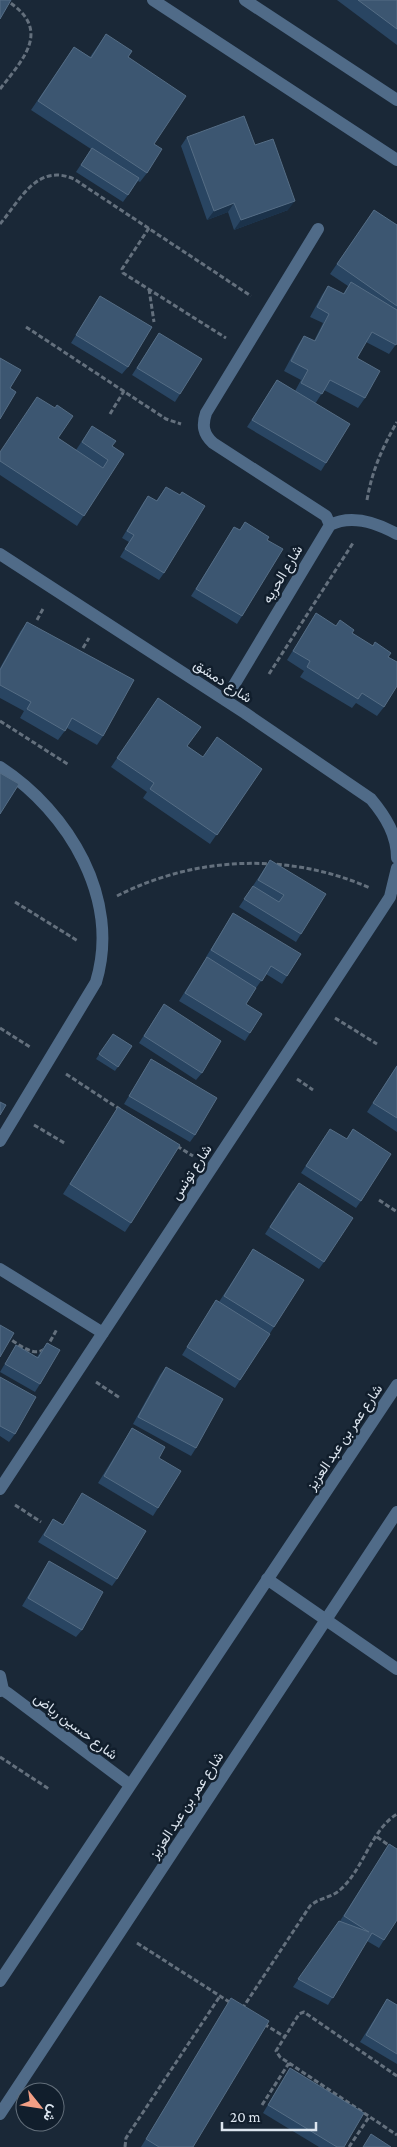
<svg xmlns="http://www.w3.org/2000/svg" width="397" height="2147" font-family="'Crimson Pro',Vazirmatn,serif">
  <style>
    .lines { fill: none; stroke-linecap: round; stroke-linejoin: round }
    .path { stroke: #64707d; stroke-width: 3; stroke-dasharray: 5 2.5; stroke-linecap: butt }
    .minor { stroke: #506b88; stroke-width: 12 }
    .wall { fill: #294562 }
    .shaded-wall { fill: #1b324a }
    .building { fill: #3c5671; stroke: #556d85 }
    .labels { text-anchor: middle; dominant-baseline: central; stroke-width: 5; stroke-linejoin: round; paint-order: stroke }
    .street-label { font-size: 14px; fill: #dce5ef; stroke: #111e2c }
  </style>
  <rect width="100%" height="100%" fill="#1a2837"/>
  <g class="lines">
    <path class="path" d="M0 89C25 57 52 29 6 0
      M0 224C21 199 37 163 74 179L251 296
      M149 228 122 269 123 273 226 338
      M149 289 154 322
      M26 327 166 419 181 424
      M110 414 124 391
      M367 500C372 471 382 448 397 422
      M37 620 44 607
      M83 648 89 638
      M269 674 353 543
      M0 721 69 765
      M117 896C195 856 289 852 370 888
      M15 902 78 941
      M335 1018 377 1044
      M0 1028 30 1047
      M66 1074 121 1110
      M297 1079 313 1090
      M34 1125 66 1144
      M177 1146 193 1156
      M379 1200 397 1212
      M0 1332C10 1338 32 1358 43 1350 49 1345 53 1336 57 1329
      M96 1382 120 1398
      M15 1505 41 1522
      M0 1757 49 1789
      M377 1837 397 1851
      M137 1943 231 2003
      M242 2009 310 1906C320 1897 332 1898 341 1889 364 1868 371 1830 397 1814
      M264 2024 285 2037
      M397 2076 304 2012 299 2014 276 2051 280 2057 397 2135
      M262 2105 289 2063
      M125 2147 126 2138 220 1996
      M349 2147 369 2117"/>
    <path class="minor" d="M153 0 397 160
      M245 0 397 100
      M318 229 206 413C202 425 203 434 213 443L326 516 330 525
      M0 554 245 713 371 799C386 817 397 835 397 858
      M225 700 330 525C352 514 377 523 397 534
      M0 767C69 812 121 899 96 982L0 1141
      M0 1269 103 1333
      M0 1489 377 917 390 897 397 868
      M267 1579 397 1669
      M0 1676 3 1690
      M0 1691 3 1690 9 1694 130 1785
      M0 1981 397 1385
      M0 2114 397 1512"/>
  </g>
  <path class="wall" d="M337 0H397V45Z
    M106 34 128 57 154 144 147 173 140 182 138 181 123 202 76 172 91 149 31 110 74 47 90 57Z
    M187 137 255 145 288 210 234 230 228 212 207 220 181 146Z
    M374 210 397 225V343L389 354 366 342 357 358 365 398 358 408 324 390 315 404 326 463 321 471 247 427 277 380 295 391 301 380 284 371 298 345 304 336 314 341 323 323 310 317 322 295 328 286 343 294 348 286 330 274Z
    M100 296 128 367 122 374 71 343Z
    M159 333 180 394 175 402 132 375Z
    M92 426 112 446 124 454 77 526 0 475V452L58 438 76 450Z
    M166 487 164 573 159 580 120 557 129 542 122 538 143 503 148 496 156 501Z
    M245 522 267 540 242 616 237 624 191 596 234 527 240 530Z
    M316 613 336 626 352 633 388 657 384 707 377 716 356 703 352 708 300 677 304 671 287 660Z
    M27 622 103 736 97 745 67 728 58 740 20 718 24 711 0 698V668L20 632Z
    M158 698 187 746 203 757 262 769 210 844 143 798 147 792 111 767Z
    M270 860 301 934 296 942 239 907Z
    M233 913 287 976 282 984 266 974 256 988 246 1004 250 1033 245 1041 179 1001 206 958V957Z
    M164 1004 202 1073 196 1080 139 1043Z
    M113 1034 132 1046 115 1071 96 1059Z
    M151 1059 195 1135 190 1142 124 1104Z
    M397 1065V1132L367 1112Z
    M118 1107 131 1223 125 1232 63 1194Z
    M353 1129 361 1201 356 1208 301 1173 325 1136 346 1139Z
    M293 1190 324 1262 319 1269 265 1234Z
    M253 1249 274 1327 235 1388 182 1355 211 1308 216 1300 219 1302Z
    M47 1343 40 1384 35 1392 0 1372 16 1345 37 1357Z
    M166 1367 196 1448 191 1456 133 1424 160 1375Z
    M0 1377 15 1434 9 1442 0 1436Z
    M132 1428 159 1458 158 1508 153 1516 98 1483Z
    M82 1493 117 1579 112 1586 38 1542 53 1519 63 1525Z
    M49 1561 82 1630 76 1637 22 1606 44 1569Z
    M389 1844 384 1940 379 1948 367 1941 328 2005 293 1987 339 1921H340Z
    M231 1998 193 2147H141L225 2008Z
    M387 1999 397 2005V2064L360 2042Z
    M290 2068 344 2147H319L263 2113Z"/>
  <path class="shaded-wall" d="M295 201 288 210 234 230 241 220Z
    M234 203 228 212 207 220 214 211Z"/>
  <path class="building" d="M0 0H11L0 19Z
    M358 0H397V29Z
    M106 34 132 51 128 57 186 96 154 144 162 149 147 173 38 101 74 47 91 58Z
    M244 116 255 145 273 139 295 201 241 220 234 203 214 211 187 137Z
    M92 148 139 178 128 195 81 165Z
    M374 210 397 225V306L337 264Z
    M351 282 397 310V343L396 345 372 332 357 358 380 371 365 398 330 380 322 394 301 383 308 370 291 361 304 336 315 341 329 314 317 307 328 286 344 294Z
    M100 296 152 327 128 367 76 335Z
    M159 333 202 359 180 394 137 368Z
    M0 358 21 370 10 388 16 392 0 419Z
    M277 380 350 424 326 463 252 420Z
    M37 397 55 408 57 405 73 416 58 438 103 468 108 460 82 442 92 426 116 441 112 446 124 454 84 516 0 461V452Z
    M166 487 180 495 182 492 205 506 164 573 125 549 134 535 127 531 148 496 157 501Z
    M245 522 269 537 267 540 283 549 242 616 196 589 234 527 240 530Z
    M316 613 336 626 340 620 354 630 352 633 373 646 375 642 391 653 388 657 397 662V686L384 707 362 693 358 699 307 667 310 661 293 651Z
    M27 622 134 680 103 736 72 718 65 731 27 709 31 702 0 685V670Z
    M158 698 201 727 187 746 203 757 217 737 262 769 217 835 150 789 154 783 117 758Z
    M0 773 19 784 0 814Z
    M270 860 326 894 301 934 244 899 253 886 279 902 284 895 258 880Z
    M233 913 301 954 287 976 271 966 262 981 211 950Z
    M207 957 256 988 246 1004 262 1014 250 1033 185 993Z
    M164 1004 221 1041 202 1073 144 1036Z
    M113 1034 132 1046 118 1067 99 1054Z
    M151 1059 217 1098 195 1135 129 1096Z
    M397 1066V1118L373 1103Z
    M0 1102 6 1105 0 1115Z
    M118 1107 180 1145 131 1223 70 1184Z
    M330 1129 347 1139 353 1129 391 1154 361 1201 306 1166Z
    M299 1183 353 1218 324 1262 270 1227Z
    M253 1249 304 1280 274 1327 224 1296Z
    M216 1300 270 1334 240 1380 187 1347Z
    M0 1325 14 1333 0 1357Z
    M47 1343 60 1350 40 1384 5 1364 16 1345 38 1358Z
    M166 1367 223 1399 196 1448 138 1417Z
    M0 1377 36 1397 15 1434 0 1426Z
    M132 1428 165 1447 159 1458 181 1471 158 1508 104 1476Z
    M82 1493 146 1531 117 1579 44 1535 53 1519 63 1525Z
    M49 1561 103 1592 82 1630 28 1598Z
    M389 1844 397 1849V1920L384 1940 372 1933 333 1998 298 1979 339 1921 369 1932 344 1916Z
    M231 1998 269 2021 193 2147H159L146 2139Z
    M387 1999 397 2005V2054L366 2035Z
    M290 2068 364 2113 344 2147H337L268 2105Z
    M371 2134 391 2147H363Z"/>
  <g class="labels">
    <g class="street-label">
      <text transform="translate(282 574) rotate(-59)">شارع الحريه</text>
      <text transform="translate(223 681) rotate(33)">شارع دمشق</text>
      <text transform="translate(191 1172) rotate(-57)">شارع تونس</text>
      <text transform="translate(344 1437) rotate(-56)">شارع عمر بن عبد العزيز</text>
      <text transform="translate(76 1726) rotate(37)">شارع حسين رياض</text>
      <text transform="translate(186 1805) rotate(-57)">شارع عمر بن عبد العزيز</text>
    </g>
  </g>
  <g transform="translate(40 2107) rotate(120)"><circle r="24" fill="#111e2c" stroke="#626e7a"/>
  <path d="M0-4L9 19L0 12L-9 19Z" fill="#f39f85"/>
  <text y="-8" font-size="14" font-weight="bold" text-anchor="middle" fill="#dce5ef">ش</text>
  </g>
  <path d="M222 2122v8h94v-8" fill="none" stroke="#dce5ef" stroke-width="2.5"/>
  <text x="230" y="2122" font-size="15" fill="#dce5ef" stroke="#111e2c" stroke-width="4" paint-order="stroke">20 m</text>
</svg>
